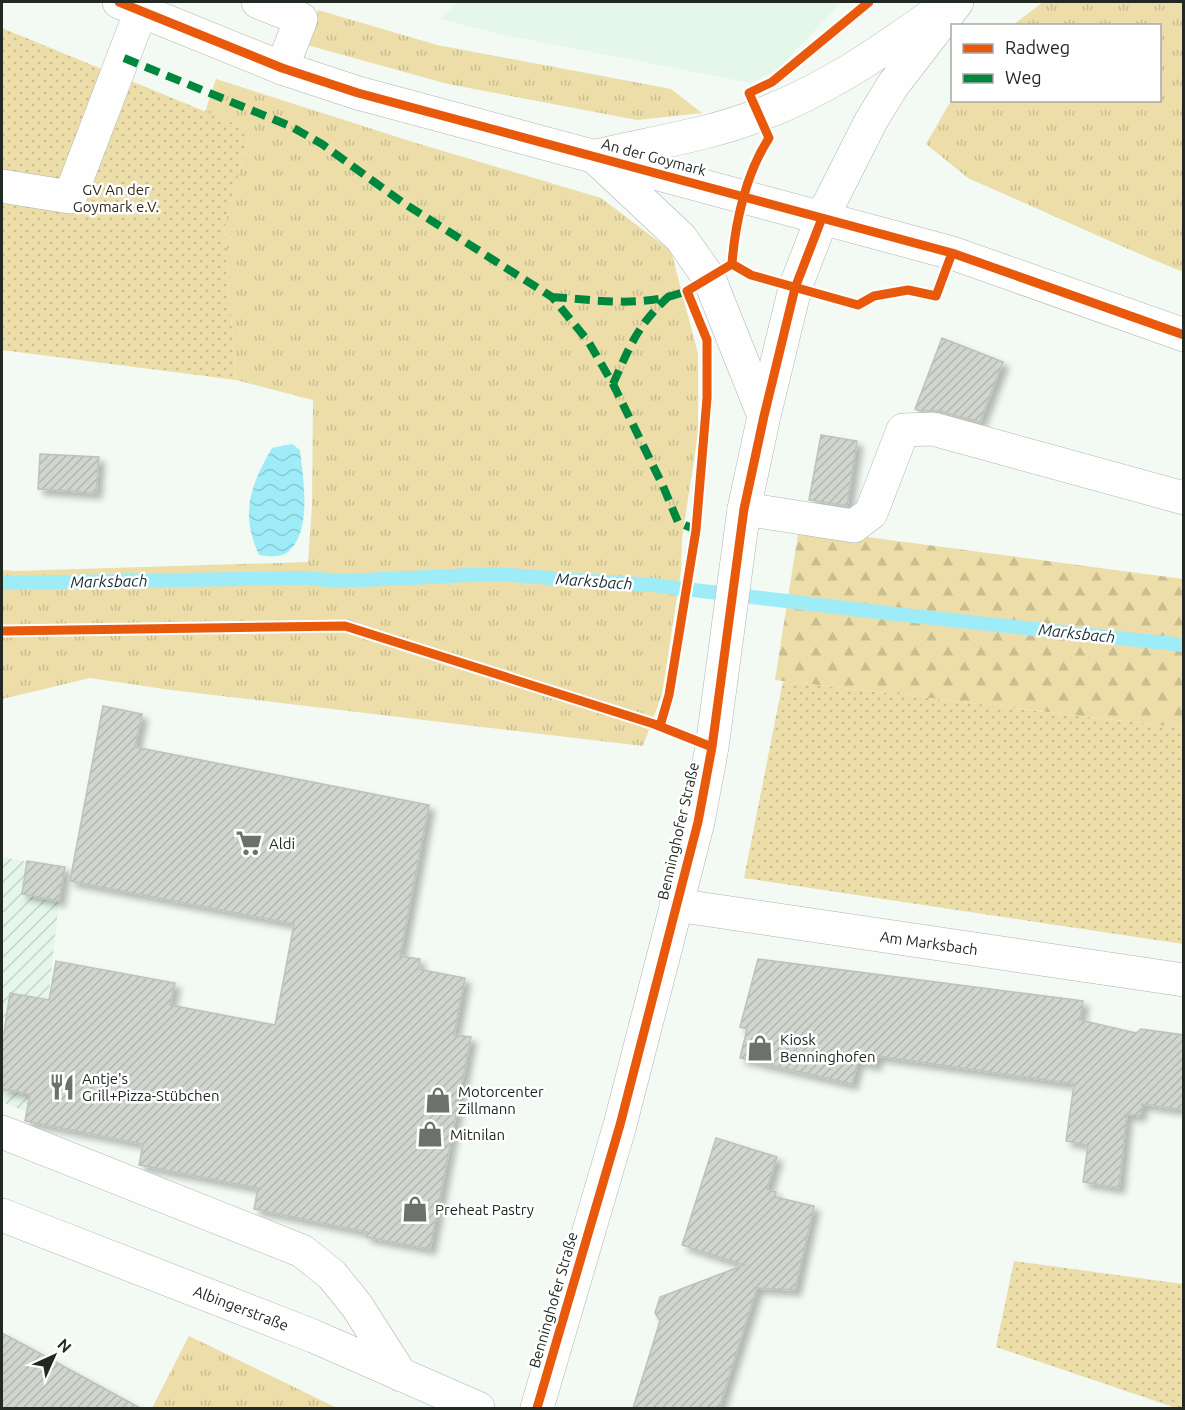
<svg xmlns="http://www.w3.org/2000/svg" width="1185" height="1410" font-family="Ubuntu,sans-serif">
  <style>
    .built { fill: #e5f7e8 }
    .industrial { fill: url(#industrial-furrows) }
    .grass { fill: url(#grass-tufts) }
    .forest { fill: url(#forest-firs) }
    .park { fill: url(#park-dots) }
    .water { fill: url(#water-waves) }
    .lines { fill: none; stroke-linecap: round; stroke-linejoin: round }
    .stream { stroke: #9fecf9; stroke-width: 14 }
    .building { fill: url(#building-hatch); stroke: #bdc2ba; stroke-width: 1.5; filter: url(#shadow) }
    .minor-casing { stroke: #afb5b0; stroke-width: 34 }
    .major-casing { stroke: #afb5b0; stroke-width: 34 }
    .minor { stroke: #fdfefd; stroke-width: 33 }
    .major { stroke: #fdfefd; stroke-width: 33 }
    .quiet { stroke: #00873e; stroke-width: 8; stroke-dasharray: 15 8; stroke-linecap: butt }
    .cycleway-casing { stroke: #fff; stroke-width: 13 }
    .cycleway { stroke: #e8590c; stroke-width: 9 }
    .labels { text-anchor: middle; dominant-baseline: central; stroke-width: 5; stroke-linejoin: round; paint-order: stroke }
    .street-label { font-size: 15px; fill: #222923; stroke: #fff }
    .park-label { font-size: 15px; fill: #312a18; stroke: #fff }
    .poi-label { font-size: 15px; fill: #222923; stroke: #fff; text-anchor: start }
    .water-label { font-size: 16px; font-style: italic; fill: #162e33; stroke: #fff }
  </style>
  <defs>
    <pattern id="industrial-furrows" width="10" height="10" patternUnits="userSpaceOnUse" patternTransform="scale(1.5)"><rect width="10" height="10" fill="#e5f7e8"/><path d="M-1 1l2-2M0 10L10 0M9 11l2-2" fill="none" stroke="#c4d4c7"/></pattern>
    <pattern id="grass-tufts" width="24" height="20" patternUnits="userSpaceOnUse" patternTransform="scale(1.5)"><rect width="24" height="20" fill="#ecdda9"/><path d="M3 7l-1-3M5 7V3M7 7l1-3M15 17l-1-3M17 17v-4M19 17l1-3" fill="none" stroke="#cabe91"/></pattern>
    <pattern id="forest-firs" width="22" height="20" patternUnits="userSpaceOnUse" patternTransform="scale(1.5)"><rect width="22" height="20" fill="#ecdda9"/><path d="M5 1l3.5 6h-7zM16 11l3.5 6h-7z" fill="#cabe91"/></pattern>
    <pattern id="park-dots" width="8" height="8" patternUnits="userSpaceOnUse" patternTransform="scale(1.5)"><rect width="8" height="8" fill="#ecdda9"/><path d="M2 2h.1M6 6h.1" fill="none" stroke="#cabe91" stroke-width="1.8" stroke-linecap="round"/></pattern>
    <pattern id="water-waves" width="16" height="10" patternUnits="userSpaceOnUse" patternTransform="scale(1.5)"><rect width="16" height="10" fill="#9fecf9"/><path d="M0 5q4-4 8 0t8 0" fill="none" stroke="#89cad5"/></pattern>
    <pattern id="building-hatch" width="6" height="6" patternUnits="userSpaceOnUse" patternTransform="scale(1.5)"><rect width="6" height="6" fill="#d0d5ce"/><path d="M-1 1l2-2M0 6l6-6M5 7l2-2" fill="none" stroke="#b2b7b1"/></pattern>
    <filter id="shadow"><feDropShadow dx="5.5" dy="5.5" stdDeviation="3" flood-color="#0004"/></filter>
  </defs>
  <rect width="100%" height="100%" fill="#f2faf3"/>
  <path class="built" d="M457 2H842L776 71 750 83 501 34 440 19Z"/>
  <path class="industrial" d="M2 857 65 869 59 901 48 1000 27 1112 2 1102Z"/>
  <path class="grass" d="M1043 2H1183V272L1128 249 968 178 926 144 952 99 1160 100V26L1013 25Z
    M318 10 437 45 671 89 702 113 637 120 448 84 307 45Z
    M216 79 413 142 601 198 671 251 698 354V434L682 538 681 571 662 694 643 746 171 690 90 678 2 699V570L15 571 308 562 312 507 313 400 236 380 224 229 250 130 205 112Z
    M189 1336 337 1408H152Z"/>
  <path class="forest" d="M799 528 1183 579V728L775 680Z"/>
  <path class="park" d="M2 28 250 130 224 229 236 380 2 350Z
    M783 681 1183 728V944L744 878Z
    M1014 1261 1183 1284V1408H1176L996 1347Z"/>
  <path class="water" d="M292 444 300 450C303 477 312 529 290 550 283 558 269 557 259 555 240 513 250 486 272 448Z"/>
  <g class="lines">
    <path class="stream" d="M2 583 302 578 341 581 495 574 652 585 886 613 1184 645"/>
  </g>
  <path class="building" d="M942 338 1003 362 980 422 938 411H920L915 409Z
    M821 435 857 441 847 506 809 500Z
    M40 454 99 457 96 493 38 489Z
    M103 706 142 714 135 747 429 805 400 956 420 959 418 969 465 978 454 1035 471 1037 430 1249 366 1237 367 1232 254 1209 258 1188 139 1165 143 1144 25 1121 30 1094 2 1089V1032L4 1033 10 993 49 1000 56 961 175 983 170 1005 275 1025 294 924 70 881Z
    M27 861 65 867 59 901 22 894Z
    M758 959 1083 1001 1080 1020 1136 1033 1141 1029 1184 1035V1110L1142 1104 1140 1116 1127 1114 1119 1188 1083 1182 1088 1145 1066 1141 1074 1084 878 1056 875 1065 858 1061 852 1084 740 1058 747 1029 740 1027Z
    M716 1138 777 1157 767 1189 776 1192 775 1197 814 1206 795 1290 757 1288 719 1408H633L660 1321 655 1313 660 1297 744 1265 682 1245Z
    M2 1333 28 1347 140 1408H2Z"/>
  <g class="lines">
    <g class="minor-casing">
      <path id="minor" d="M258 2 301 19 282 68
        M2 186 70 197 141 11
        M744 509 854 526 871 513 903 430 933 429 1184 498
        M676 905 1184 980
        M2 1132 302 1251 332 1275 357 1306 401 1375
        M2 1215 313 1336 478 1408"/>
    </g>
    <g class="major-casing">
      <path id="major" d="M119 2 282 68 358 93 952 253 1184 335
        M600 155C652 143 708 135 759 115 822 92 878 54 932 15
        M598 160 681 238 709 278 764 416
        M537 1408 620 1125 698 822 712 747 744 509 764 416 795 288 822 218 871 121 893 85 957 2"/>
    </g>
    <use href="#minor" class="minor"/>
    <use href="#major" class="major"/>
    <path class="quiet" d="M124 58 290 126 322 144 402 202 552 297 588 341 613 384 663 486 678 522 696 530
      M552 297C598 300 647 309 691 289
      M613 384C630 346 637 326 668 297"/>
    <g class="cycleway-casing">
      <path id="cycleway" d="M119 2 282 68 358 93 952 253 1184 335
        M732 264C735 223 746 173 769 138L749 93 772 82 869 2
        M732 264 751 275 858 305 874 296 908 290 936 296 952 253
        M2 631 345 626 654 724 712 747
        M660 726 669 695 696 530 707 398V340L687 291 732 264
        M537 1408 620 1125 698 822 712 747 744 509 764 416 795 288 822 218"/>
    </g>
    <use href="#cycleway" class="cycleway"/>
  </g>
  <defs>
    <g id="supermarket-bare" transform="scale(2.07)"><path d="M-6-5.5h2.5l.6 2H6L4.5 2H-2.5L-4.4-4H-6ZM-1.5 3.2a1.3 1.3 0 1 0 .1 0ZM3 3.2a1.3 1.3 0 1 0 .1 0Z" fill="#6b726c" stroke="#fff" stroke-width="2.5" paint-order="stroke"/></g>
    <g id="shop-bare" transform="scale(2.07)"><path d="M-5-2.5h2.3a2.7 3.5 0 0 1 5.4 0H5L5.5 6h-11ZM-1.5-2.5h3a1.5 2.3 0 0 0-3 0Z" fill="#6b726c" stroke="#fff" stroke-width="2.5" paint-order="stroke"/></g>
    <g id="restaurant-bare" transform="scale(2.07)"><path d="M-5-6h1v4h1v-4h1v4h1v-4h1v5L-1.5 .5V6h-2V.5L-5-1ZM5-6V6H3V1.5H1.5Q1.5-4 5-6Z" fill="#6b726c" stroke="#fff" stroke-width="2.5" paint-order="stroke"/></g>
  </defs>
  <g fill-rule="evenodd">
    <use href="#supermarket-bare" x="249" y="843"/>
    <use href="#shop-bare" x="760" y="1048"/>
    <use href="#restaurant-bare" x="62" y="1087"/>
    <use href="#shop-bare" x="438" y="1100"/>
    <use href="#shop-bare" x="430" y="1134"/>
    <use href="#shop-bare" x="415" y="1209"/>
  </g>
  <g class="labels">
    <g class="street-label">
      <text transform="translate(654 157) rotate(15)">An der Goymark</text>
      <text transform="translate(678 831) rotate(-77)">Benninghofer Straße</text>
      <text transform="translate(929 943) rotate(8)">Am Marksbach</text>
      <text transform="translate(553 1300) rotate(-74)">Benninghofer Straße</text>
      <text transform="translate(241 1308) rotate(21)">Albingerstraße</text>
    </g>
    <g class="park-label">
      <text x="116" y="189">GV An der<tspan x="116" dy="17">Goymark e.V.</tspan></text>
    </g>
    <g class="poi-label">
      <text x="269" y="843">Aldi</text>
      <text x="780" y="1039">Kiosk<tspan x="780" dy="17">Benninghofen</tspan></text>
      <text x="82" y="1078">Antje's<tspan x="82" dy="17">Grill+Pizza-Stübchen</tspan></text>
      <text x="458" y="1091">Motorcenter<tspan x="458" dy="17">Zillmann</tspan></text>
      <text x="450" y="1134">Mitnilan</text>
      <text x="435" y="1209">Preheat Pastry</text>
    </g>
    <g class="water-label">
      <text transform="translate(109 581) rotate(-1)">Marksbach</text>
      <text transform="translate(594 581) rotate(4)">Marksbach</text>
      <text transform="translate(1077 633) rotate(6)">Marksbach</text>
    </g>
  </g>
  <rect width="1185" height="1410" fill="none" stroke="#222923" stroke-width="6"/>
  <rect x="951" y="24" width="210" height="78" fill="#ffffff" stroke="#a7a9a7" stroke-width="1.5"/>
  <rect x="963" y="44" width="30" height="9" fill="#e8590c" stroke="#a7a9a7" stroke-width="1.5"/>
  <text x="1005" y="54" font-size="18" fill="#222923">Radweg</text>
  <rect x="963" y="74" width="30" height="9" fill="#00873e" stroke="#a7a9a7" stroke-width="1.5"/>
  <text x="1005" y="84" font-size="18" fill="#222923">Weg</text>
  <g transform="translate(54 1356) rotate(45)" stroke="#ffffff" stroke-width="4.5" paint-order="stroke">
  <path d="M0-4.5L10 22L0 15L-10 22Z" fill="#222923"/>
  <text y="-9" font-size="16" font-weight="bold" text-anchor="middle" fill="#222923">N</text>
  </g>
</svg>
